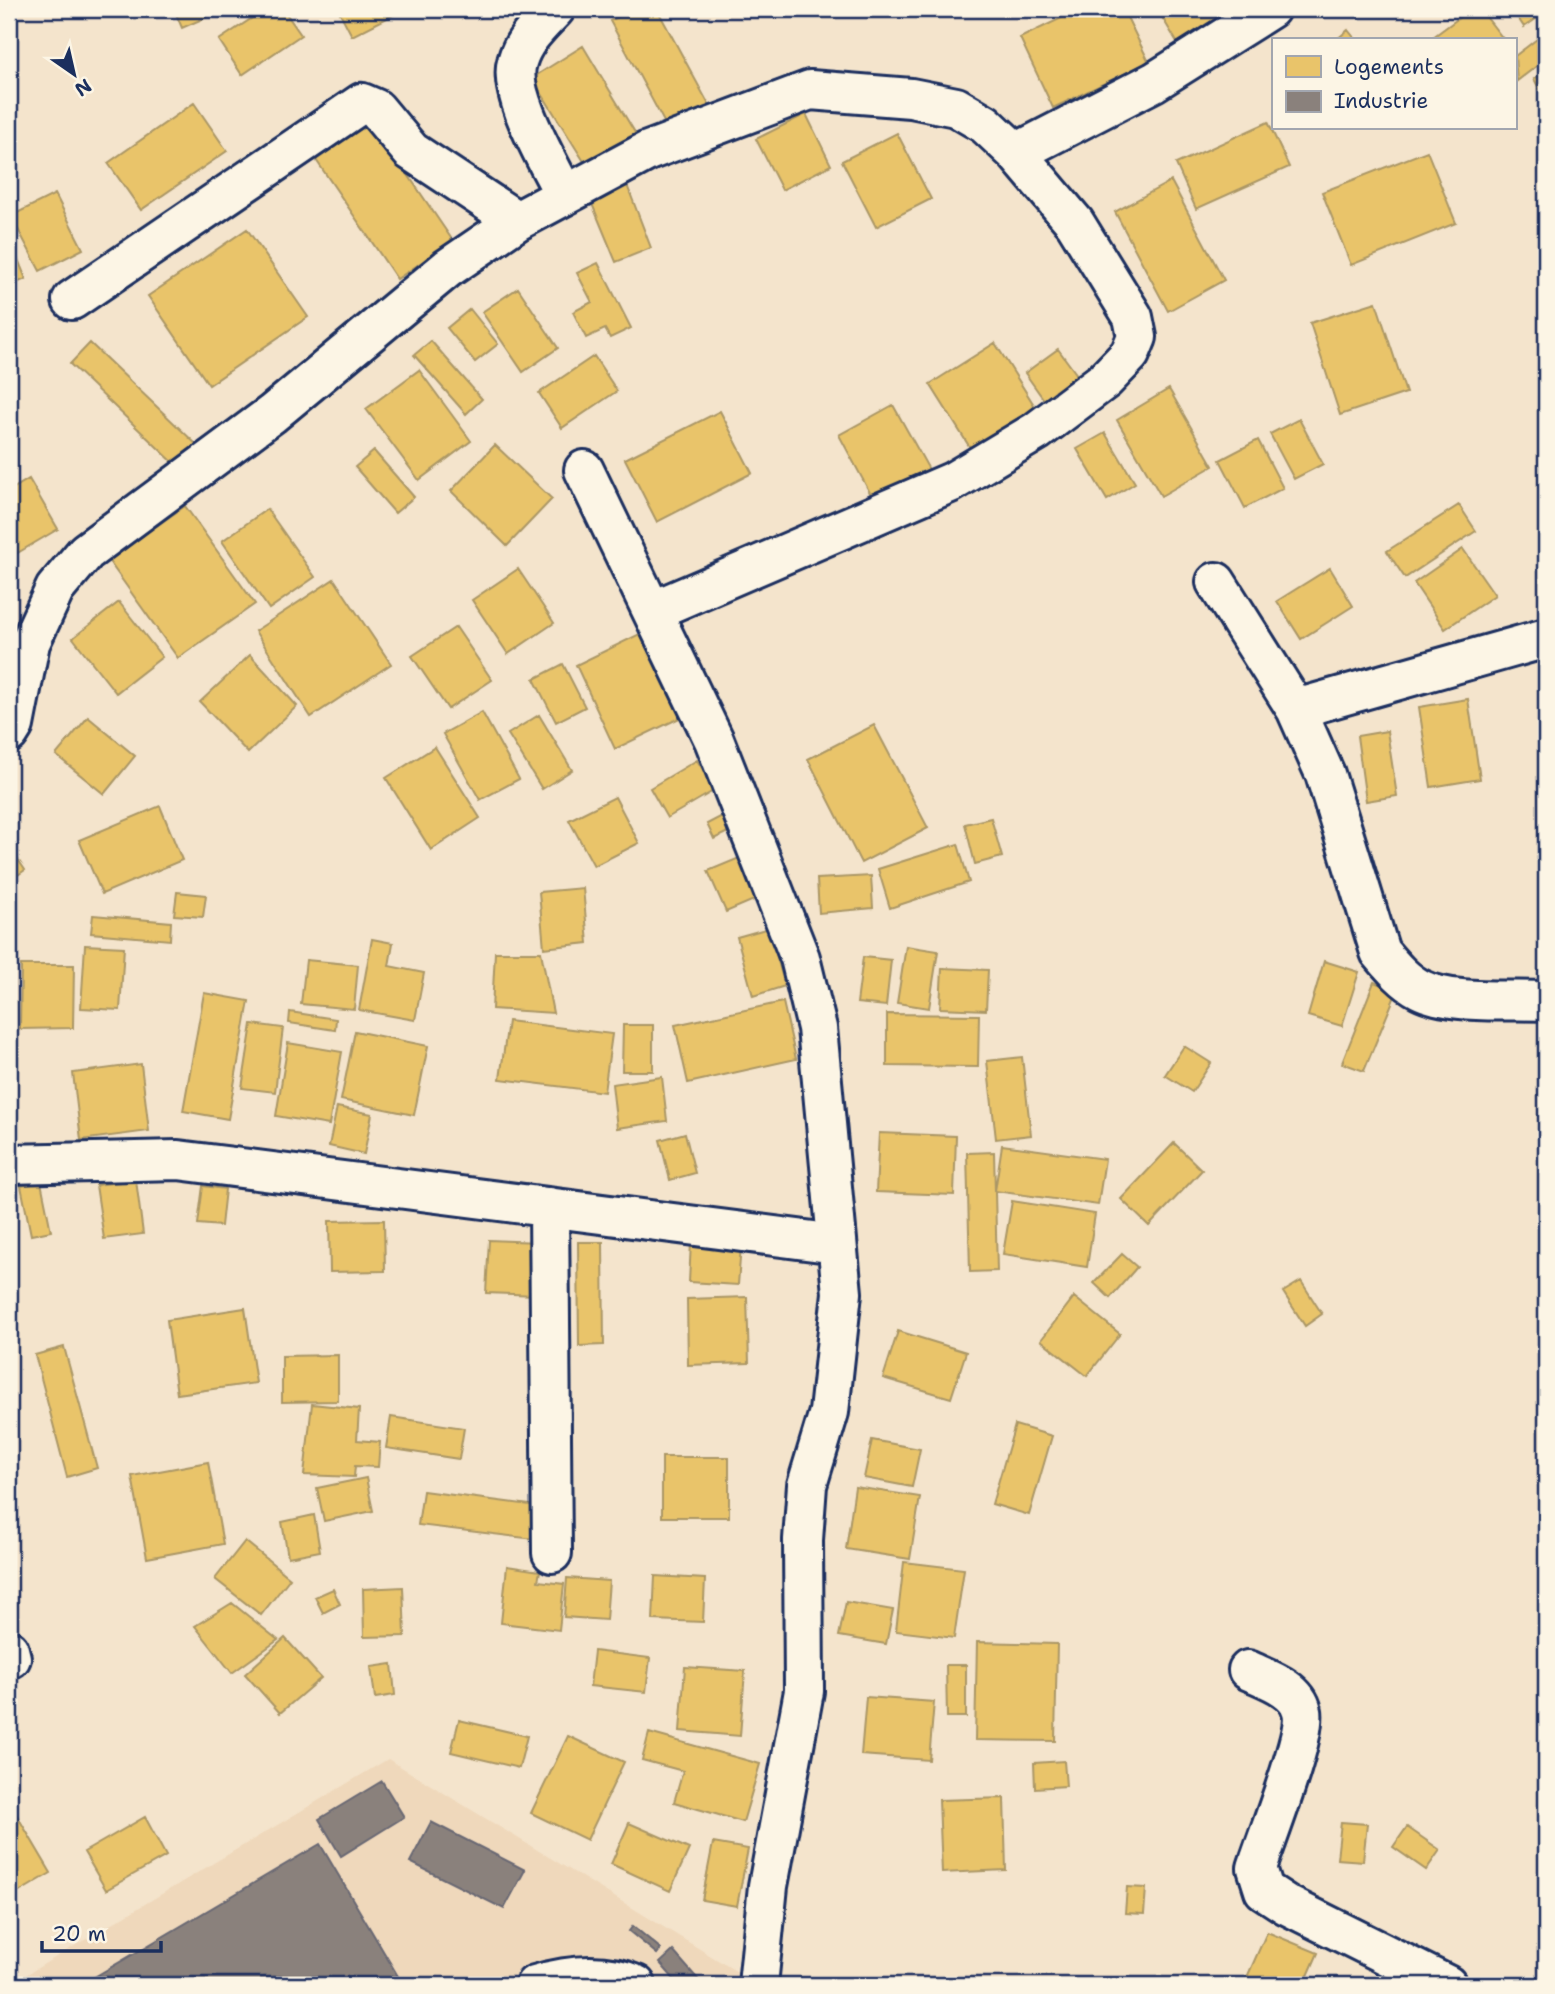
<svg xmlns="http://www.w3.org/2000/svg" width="1555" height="1994" font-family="'Shantell Sans',sans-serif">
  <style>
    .built { fill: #efd8bb }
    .homes { fill: #e9c46a; stroke: #ab9766; stroke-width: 2 }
    .industry { fill: #8a817c; stroke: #696873; stroke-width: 2 }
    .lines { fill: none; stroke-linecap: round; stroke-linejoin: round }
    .minor-casing { stroke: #1b2f5e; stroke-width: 44 }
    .minor { stroke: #fcf5e5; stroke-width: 38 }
  </style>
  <rect width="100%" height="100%" fill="#f4e4cc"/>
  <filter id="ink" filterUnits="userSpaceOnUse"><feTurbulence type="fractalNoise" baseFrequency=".0143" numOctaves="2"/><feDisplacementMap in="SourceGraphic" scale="14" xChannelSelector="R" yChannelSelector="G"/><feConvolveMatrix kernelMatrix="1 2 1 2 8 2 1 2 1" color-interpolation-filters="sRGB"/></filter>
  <g filter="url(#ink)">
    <path class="built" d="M388 1759 739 1973 740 1985H9Z"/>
    <path class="homes" d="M174 9H225L182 28Z
      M266 9H283L301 35 242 75 219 40Z
      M338 9H393L395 14 352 36Z
      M633 9H657L714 114 672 137 610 21Z
      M1080 9H1123L1149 62 1053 108 1020 38Z
      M1157 9H1243L1180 47Z
      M1471 9H1480L1504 40H1429Z
      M1512 9H1546V12L1524 27Z
      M1348 30 1356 40H1336Z
      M1546 32V59L1517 81 1515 56Z
      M583 46 643 146 593 176 532 78Z
      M1546 72V102L1534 79Z
      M194 103 227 151 141 210 108 163Z
      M366 113 453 241 397 279 310 151Z
      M806 114 831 165 782 190 756 139Z
      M1268 122 1289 167 1196 209 1176 164Z
      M897 133 931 199 876 227 842 161Z
      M1427 151 1456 223 1351 265 1322 192Z
      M1171 181 1224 280 1168 311 1115 212Z
      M627 185 651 248 616 262 590 199Z
      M55 194 83 249 40 271 11 216Z
      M247 229 308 317 209 385 148 296Z
      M9 237 26 279 9 286Z
      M598 263 631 328 610 338 605 329 586 338 573 312 592 302 577 273Z
      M518 288 558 348 523 372 482 312Z
      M1376 302 1406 393 1340 415 1310 323Z
      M470 309 498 344 475 362 447 328Z
      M431 341 482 399 466 414 414 355Z
      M90 343 197 445 177 466 70 364Z
      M995 343 1041 416 976 457 930 384Z
      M1058 349 1080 379 1047 404 1025 373Z
      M594 356 617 391 562 428 539 393Z
      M419 370 471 441 419 480 366 409Z
      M1169 389 1213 466 1161 496 1117 420Z
      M893 405 932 475 877 506 839 435Z
      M720 411 752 473 657 522 625 459Z
      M1299 419 1323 464 1294 479 1270 434Z
      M1105 433 1135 483 1107 500 1077 449Z
      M1258 440 1283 488 1245 508 1220 460Z
      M495 445 552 499 507 546 451 491Z
      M374 451 414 497 395 513 355 467Z
      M29 479 58 529 9 558V491Z
      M1459 505 1476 531 1405 578 1387 551Z
      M185 506 255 604 178 658 108 560Z
      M267 509 315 577 269 609 222 541Z
      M1463 549 1495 595 1445 629 1414 583Z
      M1330 568 1353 606 1301 639 1277 601Z
      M518 569 554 623 508 654 472 600Z
      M334 579 391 664 311 717 255 631Z
      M119 602 162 657 116 693 73 638Z
      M456 627 492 680 448 709 412 656Z
      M652 628 692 712 615 749 576 665Z
      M250 655 297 706 248 753 200 702Z
      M563 664 585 707 556 722 534 679Z
      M1468 699 1480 779 1431 787 1419 707Z
      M482 712 519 779 480 800 443 734Z
      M539 715 572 770 542 789 508 734Z
      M88 717 135 756 104 794 56 755Z
      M874 725 928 828 861 863 808 759Z
      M1387 731 1397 796 1366 801 1357 736Z
      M435 747 480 818 431 850 386 778Z
      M697 760 715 790 667 818 650 788Z
      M615 797 639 843 594 866 569 820Z
      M160 806 182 860 102 894 79 840Z
      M724 815 732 830 714 839 707 824Z
      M991 818 1002 857 975 864 965 824Z
      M958 844 969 882 890 908 878 869Z
      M9 846 25 870 9 881Z
      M744 856 761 897 726 912 708 871Z
      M871 876 873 908 819 913 817 879Z
      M583 888 588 943 544 948 539 892Z
      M177 892 206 895 203 917 174 915Z
      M93 915 171 922 170 940 91 933Z
      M769 928 785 986 753 996 737 937Z
      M372 939 393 943 389 966 424 973 415 1020 359 1010Z
      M85 945 124 947 120 1010 81 1008Z
      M906 946 938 951 929 1008 897 1003Z
      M495 952H541L553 1013 492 1009Z
      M863 957 891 960 886 1006 857 1003Z
      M306 960 358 965 354 1009 301 1004Z
      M1324 961 1359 972 1342 1026 1308 1016Z
      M21 965H74L73 1028 20 1029Z
      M942 968 988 970 986 1010 940 1008Z
      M1374 982 1397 991 1364 1071 1342 1063Z
      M204 993 249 1001 228 1119 183 1111Z
      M783 1002 796 1059 688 1083 675 1025Z
      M290 1012 336 1019 335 1030 289 1023Z
      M887 1014 979 1015 978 1067 887 1066Z
      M508 1021 612 1034 604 1092 500 1079Z
      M252 1024 283 1028 275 1092 242 1088Z
      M623 1025H653V1071H622Z
      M355 1031 428 1046 414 1115 341 1100Z
      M288 1043 342 1052 329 1125 276 1116Z
      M1184 1046 1211 1063 1192 1092 1165 1075Z
      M1022 1057 1031 1135 996 1139 987 1061Z
      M141 1064 149 1131 81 1140 73 1073Z
      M662 1077 667 1121 617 1128 612 1084Z
      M337 1107 372 1114 364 1154 329 1146Z
      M685 1133 695 1173 670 1180 660 1140Z
      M879 1133 956 1136 954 1195 876 1192Z
      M1174 1143 1202 1170 1149 1226 1121 1199Z
      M1002 1145 1105 1159 1098 1205 995 1191Z
      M994 1152 997 1271 970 1272 967 1153Z
      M136 1180 143 1234 104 1239 96 1185Z
      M41 1182 51 1231 31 1235 21 1186Z
      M203 1186 225 1189 221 1226 198 1224Z
      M1012 1201 1095 1214 1087 1267 1003 1254Z
      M384 1220 385 1271 330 1272 329 1221Z
      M489 1240 539 1242 536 1295 486 1293Z
      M578 1242H603L604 1345 579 1346Z
      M691 1242 741 1245 738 1285 689 1282Z
      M1122 1254 1137 1267 1110 1298 1094 1283Z
      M1301 1281 1322 1314 1305 1326 1283 1292Z
      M747 1297 749 1363 688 1365 687 1299Z
      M1074 1297 1120 1334 1087 1376 1041 1340Z
      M245 1308 256 1383 177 1394 167 1320Z
      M898 1331 966 1352 951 1398 883 1378Z
      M64 1347 97 1468 67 1477 35 1355Z
      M338 1355V1401L282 1402V1356Z
      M312 1404 359 1409 357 1440 380 1442 378 1467 355 1466 354 1477 304 1475Z
      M391 1417 464 1428 459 1459 386 1448Z
      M1015 1425 1052 1436 1029 1515 992 1504Z
      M872 1440 920 1449 912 1487 864 1478Z
      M662 1457H729V1517H662Z
      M208 1462 223 1544 147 1558 132 1476Z
      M366 1478 373 1511 324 1521 317 1488Z
      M855 1487 920 1497 910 1559 846 1549Z
      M423 1491 538 1506 534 1539 418 1525Z
      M314 1515 320 1551 288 1557 282 1522Z
      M245 1541 290 1578 261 1615 215 1579Z
      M904 1562 964 1569 954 1638 896 1631Z
      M507 1566 540 1571 538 1581 564 1584 559 1630 501 1623Z
      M655 1576 705 1579 703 1622 653 1620Z
      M567 1578 609 1581 606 1620 564 1617Z
      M403 1587 405 1636 364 1637 363 1589Z
      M333 1589 340 1604 323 1613 315 1597Z
      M846 1602 893 1610 886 1644 839 1636Z
      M232 1603 278 1640 232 1673 195 1626Z
      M285 1638 321 1678 280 1713 245 1674Z
      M977 1642 1057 1644 1055 1741 975 1740Z
      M594 1651 650 1658 646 1692 590 1686Z
      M392 1664 395 1695 375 1698 371 1667Z
      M946 1665H966V1717H947Z
      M685 1667 745 1671 740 1736 680 1731Z
      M866 1697 934 1702 929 1760 861 1755Z
      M459 1720 527 1736 519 1768 451 1752Z
      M649 1733 760 1764 743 1822 674 1802 683 1771 642 1760Z
      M568 1736 624 1762 587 1840 531 1813Z
      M1064 1761 1066 1786 1035 1788 1034 1763Z
      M1004 1798 1006 1870 942 1873 939 1800Z
      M9 1802 51 1873 9 1898Z
      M145 1817 166 1856 106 1890 84 1852Z
      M1341 1822 1367 1824 1363 1861 1337 1859Z
      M629 1823 689 1849 670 1891 611 1864Z
      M1407 1827 1440 1850 1426 1870 1393 1847Z
      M713 1843 748 1849 737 1906 702 1900Z
      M1127 1887 1146 1888 1144 1914 1125 1913Z
      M1267 1932 1318 1953 1304 1985 1244 1984Z"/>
    <path class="industry" d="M382 1781 404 1817 341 1856 319 1819Z
      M431 1822 525 1870 504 1909 410 1862Z
      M320 1844 402 1983 81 1985Z
      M633 1926 661 1949 657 1954 629 1931Z
      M673 1951 703 1985H679L660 1963Z"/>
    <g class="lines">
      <g class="minor-casing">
        <path id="minor" d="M555 9C540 25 523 40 517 62 507 94 549 163 564 194
          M1016 153 1154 82 1270 9
          M72 300 362 103 376 109 411 151 517 221
          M584 470 714 740 800 958 817 1028 842 1293 829 1412 807 1485 803 1540 804 1691 768 1886 758 1985
          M1216 582 1296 709 1325 774 1380 952C1391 965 1404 981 1420 989 1451 1005 1511 999 1546 1001
          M1296 709 1546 638
          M9 733 14 725 30 643 55 589 86 552 272 414 448 268 517 221 648 151 810 90 911 98 956 107 985 124 1016 153 1075 223 1133 317 1137 337 1130 354 1105 380 1037 431 952 482 652 611
          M9 1164 178 1160 837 1244
          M549 1207 552 1553
          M9 1650 11 1658
          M1248 1670C1267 1679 1297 1688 1302 1711 1308 1734 1266 1840 1257 1868L1264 1890 1287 1905 1447 1985
          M535 1985C568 1975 604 1971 636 1985"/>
      </g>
      <use href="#minor" class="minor"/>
    </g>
  </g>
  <rect width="1555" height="1994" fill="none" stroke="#fcf5e5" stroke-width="35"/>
  <rect x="18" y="18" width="1520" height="1959" fill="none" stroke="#1b2f5e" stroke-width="2.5" filter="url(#ink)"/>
  <rect x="1272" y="38" width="245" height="91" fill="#fcf5e5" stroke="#a2a6af" stroke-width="2"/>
  <rect x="1286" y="56" width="35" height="21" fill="#e9c46a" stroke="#a2a6af" stroke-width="2"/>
  <text x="1334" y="74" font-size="21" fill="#1b2f5e">Logements</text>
  <rect x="1286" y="91" width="35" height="21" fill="#8a817c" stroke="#a2a6af" stroke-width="2"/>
  <text x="1334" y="108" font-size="21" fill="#1b2f5e">Industrie</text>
  <g transform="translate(74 74) rotate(146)" stroke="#fcf5e5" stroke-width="5" paint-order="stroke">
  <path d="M0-5L12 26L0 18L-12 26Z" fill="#1b2f5e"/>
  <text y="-10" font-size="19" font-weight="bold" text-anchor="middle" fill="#1b2f5e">N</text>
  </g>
  <path d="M42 1941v10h119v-10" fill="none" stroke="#1b2f5e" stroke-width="3.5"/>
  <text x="52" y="1941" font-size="21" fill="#1b2f5e" stroke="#fcf5e5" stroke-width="5" paint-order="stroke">20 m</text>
</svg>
